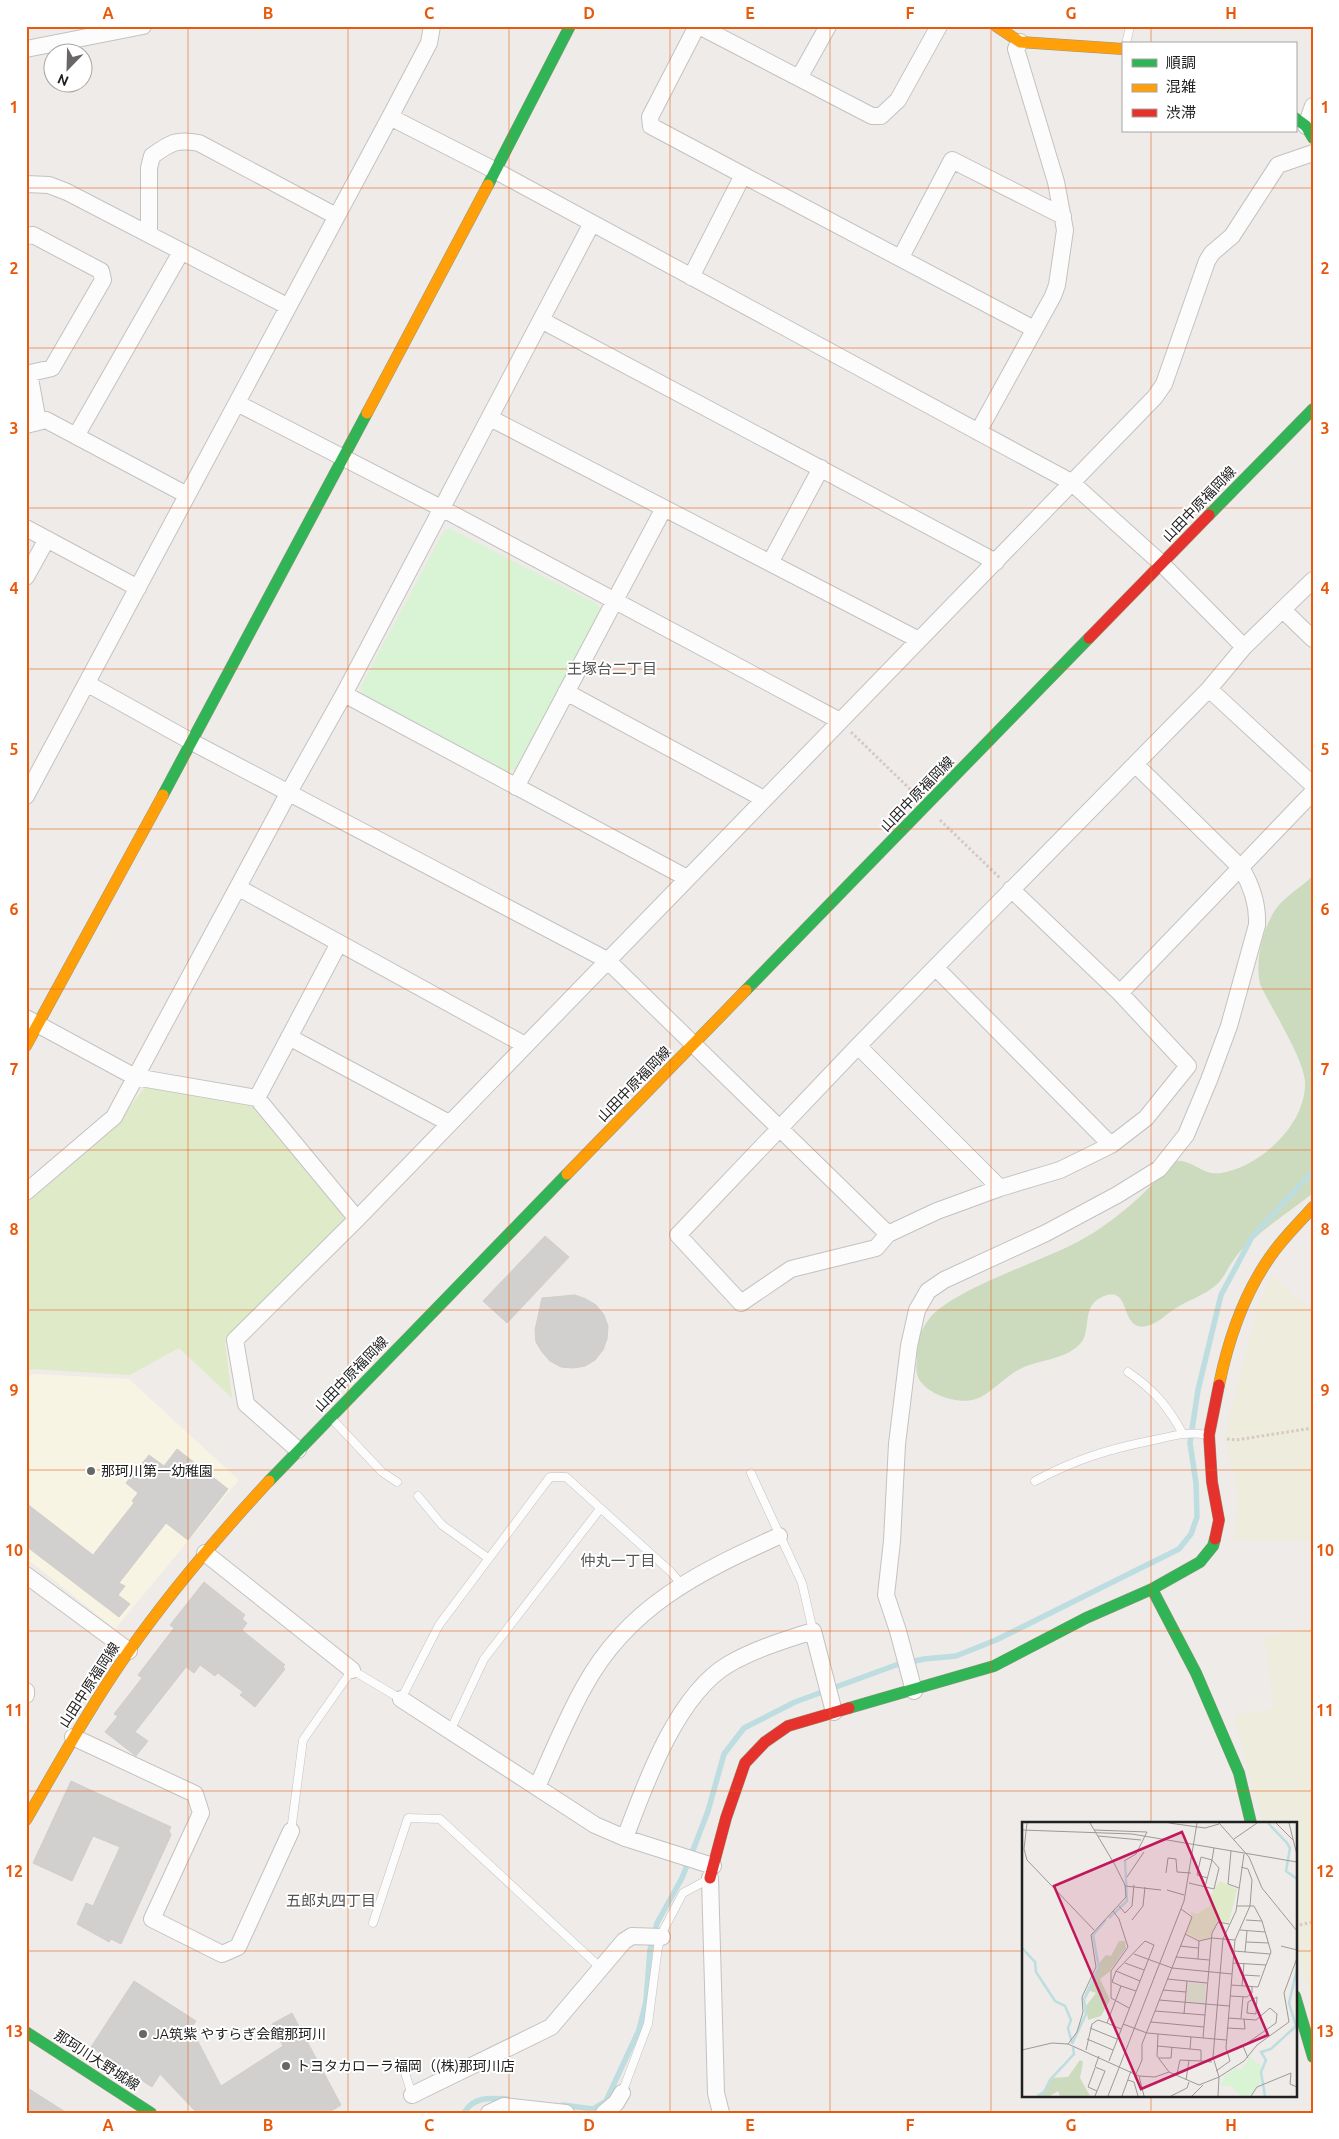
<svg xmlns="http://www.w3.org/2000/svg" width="1339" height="2139" font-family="Ubuntu,'Noto Sans JP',sans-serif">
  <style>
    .education { fill: #f7f4e4 }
    .farmland { fill: #eeecdc }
    .grass { fill: #dfeac8 }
    .forest { fill: #ccdbbe }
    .park { fill: #d9f3d5 }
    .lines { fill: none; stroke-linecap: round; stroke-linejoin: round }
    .stream { stroke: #bddde0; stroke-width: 5.5 }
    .building { fill: #d2d0ce; stroke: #d1cdca }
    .lane-casing { stroke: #c4c2c1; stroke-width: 9 }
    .street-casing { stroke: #c4c2c1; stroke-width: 18 }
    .fast-casing { stroke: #989780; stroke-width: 12 }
    .slow-casing { stroke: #989780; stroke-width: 12 }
    .jam-casing { stroke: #989780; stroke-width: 12 }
    .path { stroke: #d7c8c7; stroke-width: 3; stroke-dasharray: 2.5 2.5; stroke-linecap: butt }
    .lane { stroke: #fcfcfc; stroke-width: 8 }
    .street { stroke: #fcfcfc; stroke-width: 16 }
    .fast { stroke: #30b455; stroke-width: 11 }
    .slow { stroke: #ff9f0a; stroke-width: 11 }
    .jam { stroke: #e5322d; stroke-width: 11 }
    .grid { fill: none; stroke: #e8590c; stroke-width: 1; stroke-opacity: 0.55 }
    .poi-dot { fill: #686766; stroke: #fff; stroke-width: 2 }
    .labels { text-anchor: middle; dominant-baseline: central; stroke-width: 4; stroke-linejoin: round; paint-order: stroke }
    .street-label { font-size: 14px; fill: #202020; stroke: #fff }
    .poi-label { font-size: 14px; fill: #202020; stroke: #fff; text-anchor: start }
    .neighbourhood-label { font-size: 15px; fill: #535353; stroke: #fff }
    .inset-river { fill: none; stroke: #bddde0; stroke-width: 2.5 }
    .inset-road { fill: none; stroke: #9c9a98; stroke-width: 1 }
    .view { fill: #c2185b; fill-opacity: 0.15; stroke: #c2185b; stroke-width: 2.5 }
    .inset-edge { fill: none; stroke: #202020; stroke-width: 2.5 }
    .neatline { fill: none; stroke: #e8590c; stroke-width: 2 }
    .grid-label { font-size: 16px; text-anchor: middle; font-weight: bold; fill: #e8590c }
  </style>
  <rect width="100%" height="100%" fill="#eeebe8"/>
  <path class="education" d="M34 1374 129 1379 239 1480 115 1629 26 1558V1377Z"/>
  <path class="farmland" d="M1273 1276 1308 1308 1313 1298V1541H1233L1239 1499 1225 1435 1258 1306Z
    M1313 1627V2004L1295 1943V1823H1263L1234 1715 1274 1709 1264 1637Z"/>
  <path class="grass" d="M145 1087 249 1102 347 1216 225 1343 232 1398 179 1348 130 1375 32 1369 26 1371V1204L114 1128Z"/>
  <path class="forest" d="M1313 876V1193C1295 1208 1275 1220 1257 1236 1249 1243 1239 1251 1233 1261 1227 1269 1223 1280 1215 1286 1203 1296 1186 1301 1173 1310 1164 1316 1158 1323 1147 1326 1118 1333 1133 1280 1100 1298 1081 1308 1092 1332 1080 1344 1063 1361 1039 1359 1020 1369 1006 1376 989 1395 976 1399 959 1405 926 1395 918 1377 916 1373 916 1365 917 1360 917 1344 919 1332 929 1319 952 1289 1044 1261 1081 1240 1116 1221 1148 1191 1174 1161 1192 1158 1202 1176 1221 1173 1260 1167 1307 1124 1305 1081 1303 1057 1271 1008 1260 984 1255 960 1262 931 1275 910 1284 897 1301 887 1313 876Z"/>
  <path class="park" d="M450 529 597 604 602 611 517 770 506 771 363 694 360 688 444 531Z"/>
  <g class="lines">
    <path class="stream" d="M563 2105 593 2109 606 2101 639 2030 646 2001 650 1950 657 1923 682 1878 695 1845 708 1811 724 1754 744 1728 795 1702 896 1665 924 1659 956 1656 996 1640 1179 1549 1191 1534 1197 1517 1196 1483 1190 1443 1198 1390 1221 1295 1252 1237 1313 1171
      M464 2113C474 2096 490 2098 507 2099"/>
  </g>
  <path class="building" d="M545 1236 569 1257 507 1323 483 1301Z
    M575 1295 586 1299 596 1305 604 1315 608 1326 607 1339 603 1350 595 1360 585 1366 573 1368 561 1367 550 1361 542 1352 536 1342 535 1330 542 1298Z
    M177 1449 228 1489 188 1540 166 1523 119 1583 125 1586 118 1595 130 1604 119 1617 26 1546V1503L93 1555 134 1503 132 1501 138 1493 126 1483 149 1455 164 1466Z
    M204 1582 245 1615 242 1619 247 1623 242 1630 285 1665 283 1667 285 1669 255 1707 240 1695 243 1692 218 1673 215 1676 200 1665 194 1673 186 1667 135 1732 148 1741 136 1756 105 1732 118 1716 114 1714 142 1678 138 1675 174 1628 170 1625Z
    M71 1781 171 1827 169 1831 171 1835 121 1944 111 1939 109 1942 77 1924 86 1903 93 1906 120 1847 93 1836 72 1881 33 1863Z
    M134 1981 196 2021 191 2028 221 2086 283 2046 272 2024 292 2013 341 2105 328 2113H197L160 2074 152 2087 91 2047Z
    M26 2087 67 2113H26Z"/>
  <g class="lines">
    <g class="lane-casing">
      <path id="lane" d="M1126 44 1130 26
        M1128 1372C1154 1390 1167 1405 1183 1434
        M332 1419 382 1472 397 1482
        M751 1473 802 1583 813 1631
        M1035 1481C1076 1459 1109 1449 1154 1440 1172 1436 1189 1431 1207 1435
        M418 1496 442 1525 488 1558
        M450 1731 484 1659 600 1509
        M291 1831 303 1740 352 1670 401 1699 439 1625 550 1477H566L671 1572 681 1584
        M373 1923 408 1818 440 1819 602 1969
        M402 2063 412 2095
        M622 2093 648 2024 658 1947 664 1929 683 1893 709 1879"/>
    </g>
    <g class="street-casing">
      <path id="street" d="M699 26 872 116H881L898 100 939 26
        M26 49 143 26
        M799 78 828 26
        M390 117 496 171 1071 482 1162 564 1244 647
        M1306 126 1313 106
        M743 175 1034 329
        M26 184 49 185 67 192 287 306
        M149 234V168L152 156C171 142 177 139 199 143L336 216
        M26 236 33 235 101 271 103 280 52 368 26 374
        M901 257 952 160 1063 216
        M691 277 743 175 651 126 650 117 697 26
        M541 320 996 562
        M29 373 38 422
        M237 403 443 509 840 721
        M490 418 919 640
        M26 425 46 420 187 495
        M978 432 1053 296 1057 285 1065 230 1056 182 1016 49 1020 42
        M76 436 181 252
        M26 528 138 588
        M770 563 821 468
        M26 577 47 539
        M1283 610 1313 639
        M88 684 192 742 607 960 888 1234
        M1209 689 1313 785
        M566 692 764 799
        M344 694 687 878
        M516 787 664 508
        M26 796 390 117 429 43 432 26
        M239 888 525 1045
        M1011 889 1120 993 1313 792
        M339 943 257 1098 357 1219
        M936 968 1111 1145
        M1120 993 1188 1066 1146 1118 1111 1145 1060 1170 1000 1188 937 1211 888 1234 876 1248 791 1269 741 1303 678 1235 858 1046 1209 689 1244 647 1313 580
        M26 1018 135 1077 257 1098
        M289 1037 449 1123
        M858 1046 1000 1188
        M26 1192 114 1117 289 792 344 694 592 223
        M298 1450 246 1404 235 1340 357 1219 1155 397 1164 384 1207 261 1212 253 1232 236 1278 165 1313 153
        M205 1553 352 1670
        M26 1575 129 1651
        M26 1691V1695
        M914 1691 898 1631 886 1595 892 1541 897 1444 909 1346 917 1310 928 1291 944 1280 1046 1233 1117 1195 1159 1169 1186 1135 1209 1080 1229 1026 1257 925C1258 904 1252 886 1241 868L1135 764
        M401 1699 595 1825 625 1838 713 1866
        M73 1737 195 1794 201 1813 152 1919 222 1954 238 1947 291 1831
        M537 1787C552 1754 566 1719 584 1687 628 1606 699 1572 779 1536
        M625 1838C645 1784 677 1694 729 1664 755 1649 785 1640 813 1631L834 1712
        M710 1878 716 2093 721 2113
        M412 2095 551 2027 624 1941 632 1936 662 1937
        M489 2113 504 2106 566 2113
        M604 2113 616 2103 622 2093"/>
    </g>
    <g class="fast-casing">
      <path id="fast" d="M1295 118 1306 126 1313 138
        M488 185 570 26
        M1209 515 1313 409
        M163 795 367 413
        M746 990 1089 638
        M269 1481 567 1174
        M1152 1589 1196 1673 1239 1773 1251 1823
        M849 1708 994 1666 1086 1618 1152 1589 1200 1562 1213 1546 1215 1539
        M1295 1996 1313 2057
        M26 2032 151 2113"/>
    </g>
    <g class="slow-casing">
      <path id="slow" d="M996 26 1020 42 1123 49
        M367 413 488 185
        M26 1046 163 795
        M567 1174 746 990
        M1219 1385C1228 1341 1244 1294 1270 1257 1282 1239 1299 1223 1313 1207
        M26 1820C59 1763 91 1705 129 1651 171 1591 219 1535 269 1481"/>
    </g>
    <g class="jam-casing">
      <path id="jam" d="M1089 638 1209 515
        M1215 1539 1219 1520 1212 1482 1209 1435 1219 1385
        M710 1878 726 1818 745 1763 765 1742 788 1726 849 1708"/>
    </g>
    <path class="path" d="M851 732 913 792
      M940 820 1000 878
      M1227 1439 1236 1440 1313 1428
      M1295 1926 1313 1922"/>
    <use href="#lane" class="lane"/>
    <use href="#street" class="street"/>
    <use href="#fast" class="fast"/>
    <use href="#slow" class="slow"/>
    <use href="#jam" class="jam"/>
  </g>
  <path class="grid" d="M188 26V2113M348 26V2113M509 26V2113M670 26V2113M830 26V2113M991 26V2113M1151 26V44M1151 131V1823M26 188H1313M26 348H1313M26 508H1313M26 669H1313M26 829H1313M26 989H1313M26 1150H1313M26 1310H1313M26 1470H1313M26 1631H1313M26 1791H1313M26 1951H1023M1295 1951H1313M1151 2095V2113"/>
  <g class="poi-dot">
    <circle cx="91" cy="1471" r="5"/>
    <circle cx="143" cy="2034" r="5"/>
    <circle cx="286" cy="2066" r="5"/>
  </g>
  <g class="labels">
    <g class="street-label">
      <text transform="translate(1199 504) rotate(-46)">山田中原福岡線</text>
      <text transform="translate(917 794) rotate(-46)">山田中原福岡線</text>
      <text transform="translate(634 1084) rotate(-46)">山田中原福岡線</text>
      <text transform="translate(351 1374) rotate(-46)">山田中原福岡線</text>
      <text transform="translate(89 1685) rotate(-57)">山田中原福岡線</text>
      <text transform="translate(97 2060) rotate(33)">那珂川大野城線</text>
    </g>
    <g class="poi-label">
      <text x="101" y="1471">那珂川第一幼稚園</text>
      <text x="153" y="2034">JA筑紫 やすらぎ会館那珂川</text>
      <text x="296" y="2066">トヨタカローラ福岡（(株)那珂川店</text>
    </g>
    <g class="neighbourhood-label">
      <text x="612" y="668">王塚台二丁目</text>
      <text x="618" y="1560">仲丸一丁目</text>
      <text x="331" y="1900">五郎丸四丁目</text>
    </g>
  </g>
  <g transform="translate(1022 1822)">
    <rect width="275" height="275" fill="#eeebe8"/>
    <path d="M198 59 215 67 207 100 195 99 188 116 178 118 164 111 170 94 168 90 175 92 188 84 187 75Z" fill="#dfeac8"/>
    <path d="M97 119H103L104 126 87 150 78 157 88 178 79 194 66 198 64 184 74 171 68 169 64 176 63 172 78 140 84 133 89 134ZM58 238 61 240 58 256 68 274H38L36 269 28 274H16L22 271 29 256 46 255Z" fill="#ccdbbe"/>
    <path d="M166 161 184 162 182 181 164 179ZM231 230 229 236 240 245 239 261 227 274H219L209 264H199L202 254 214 246 220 248Z" fill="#d9f3d5"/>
    <path class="inset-river" d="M246 1 265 21 268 26 264 49 275 57M87 96 105 79 103 39M0 126 13 140 14 150 33 179 43 184 49 198 46 206 50 221M50 222 64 192 62 177 77 146 71 113 84 98M15 274 22 270 28 258 52 232 51 225M243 274 239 250 244 238 239 230 249 227 274 204 267 181 275 147"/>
    <path class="inset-road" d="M5 1 2 27 5 38 72 108M147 1 183 6 197 2M197 1 227 35 240 66 275 109M254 1 271 18M267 1 275 33M0 8 110 12 275 40M72 8 125 10 114 32 102 39M76 14 119 18M212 17 235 1M209 29 206 62 217 66M144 51 146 36 154 37 155 50 169 51M105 55 122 30M167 61 192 67 197 46 190 38 192 26M103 64 139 68M183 65 190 38 179 35 175 53 186 56M145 68 162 73M97 84 103 91 110 84 112 63M215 84H228L230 58 226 47 219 45M91 89 97 97 106 125 89 149V176L107 186M110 98 121 84 123 65M224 98 240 99 232 84H228L213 118 212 129 248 132M218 108 243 110M163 112 177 119 176 137M177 119 190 116 213 118M224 120 247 121M158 124 176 126M259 124 275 128M223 130 225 109M112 132 150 146 210 152M154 135 187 138M103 141 122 148M211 141 244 143 249 130 240 99M94 149 118 159M221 153 238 154M145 157 185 161M209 163 236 165 244 143M220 164 222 141M141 168 164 170M208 174 225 175 230 171V165M235 175 234 192 225 191 226 180ZM137 178 207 184M133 189 183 193M162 192 165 159M206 196 234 198 248 186 255 192 254 201 221 224 226 236M219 196 221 175M129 200 182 205M85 201 99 207M101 202 125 211 204 218M68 206 95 217M205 206 223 207 222 197M136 212 135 234 147 250M169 215 168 227 179 228V239L190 240M181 216 190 111 196 100 207 102M65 217 91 228M46 222 55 210 61 190 60 175 74 145 69 113 104 75 103 63 93 43 68 1M135 224 168 227M0 228 30 221 46 222 117 254 133 255 147 250 177 263 197 255 191 235 201 117 214 89 222 32M64 228 70 202 76 198 85 201 99 164 114 169M137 236H149L150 225M87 239 132 123 123 119 94 149 90 160 99 164M73 246 66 265 75 269M194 249 208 239 204 226 212 129M114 252 120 238V222L170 95 159 87M155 252 158 238 179 239M117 254 122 274M106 258 112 260 116 274M164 258 167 238M73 274 83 249 73 245 77 234M86 274 162 79 175 1M100 274 109 249M149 274 165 266 167 260M170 274 181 263M196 274 197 255 222 239 235 223 267 200 262 171 275 136M229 274 235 265 269 251 268 262 275 265"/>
    <path class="view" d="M160 10 246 213 119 267 32 64Z"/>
    <rect width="275" height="275" class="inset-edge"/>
  </g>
  <rect width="1339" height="2139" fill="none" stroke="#ffffff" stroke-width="55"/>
  <rect x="1122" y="42" width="175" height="90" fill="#ffffff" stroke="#a6a6a6"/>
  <rect x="1132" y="59" width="25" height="8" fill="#30b455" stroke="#a6a6a6"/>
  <text x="1166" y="68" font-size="15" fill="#202020">順調</text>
  <rect x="1132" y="84" width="25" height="8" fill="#ff9f0a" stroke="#a6a6a6"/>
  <text x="1166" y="92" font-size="15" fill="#202020">混雑</text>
  <rect x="1132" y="109" width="25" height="8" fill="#e5322d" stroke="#a6a6a6"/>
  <text x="1166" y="118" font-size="15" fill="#202020">渋滞</text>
  <g transform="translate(68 68) rotate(203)"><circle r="24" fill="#ffffff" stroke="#a6a6a6"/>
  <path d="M0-4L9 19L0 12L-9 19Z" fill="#686766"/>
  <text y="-8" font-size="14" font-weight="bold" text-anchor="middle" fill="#202020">N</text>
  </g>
  <rect x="28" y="28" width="1284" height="2084" class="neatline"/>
  <g class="grid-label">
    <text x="108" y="19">A</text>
    <text x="268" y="19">B</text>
    <text x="429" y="19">C</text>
    <text x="589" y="19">D</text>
    <text x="750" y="19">E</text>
    <text x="910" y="19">F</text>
    <text x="1071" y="19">G</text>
    <text x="1231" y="19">H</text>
    <text x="14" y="113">1</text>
    <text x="1325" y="113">1</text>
    <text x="14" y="274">2</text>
    <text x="1325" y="274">2</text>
    <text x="14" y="434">3</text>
    <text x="1325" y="434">3</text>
    <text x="14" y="594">4</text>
    <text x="1325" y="594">4</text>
    <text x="14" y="755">5</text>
    <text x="1325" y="755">5</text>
    <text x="14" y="915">6</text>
    <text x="1325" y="915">6</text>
    <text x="14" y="1075">7</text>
    <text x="1325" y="1075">7</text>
    <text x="14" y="1235">8</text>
    <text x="1325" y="1235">8</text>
    <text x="14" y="1396">9</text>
    <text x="1325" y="1396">9</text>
    <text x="14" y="1556">10</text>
    <text x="1325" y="1556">10</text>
    <text x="14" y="1716">11</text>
    <text x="1325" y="1716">11</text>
    <text x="14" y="1877">12</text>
    <text x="1325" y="1877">12</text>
    <text x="14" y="2037">13</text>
    <text x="1325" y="2037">13</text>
    <text x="108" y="2131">A</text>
    <text x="268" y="2131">B</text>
    <text x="429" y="2131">C</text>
    <text x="589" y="2131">D</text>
    <text x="750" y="2131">E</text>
    <text x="910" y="2131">F</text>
    <text x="1071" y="2131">G</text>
    <text x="1231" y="2131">H</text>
  </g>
</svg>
